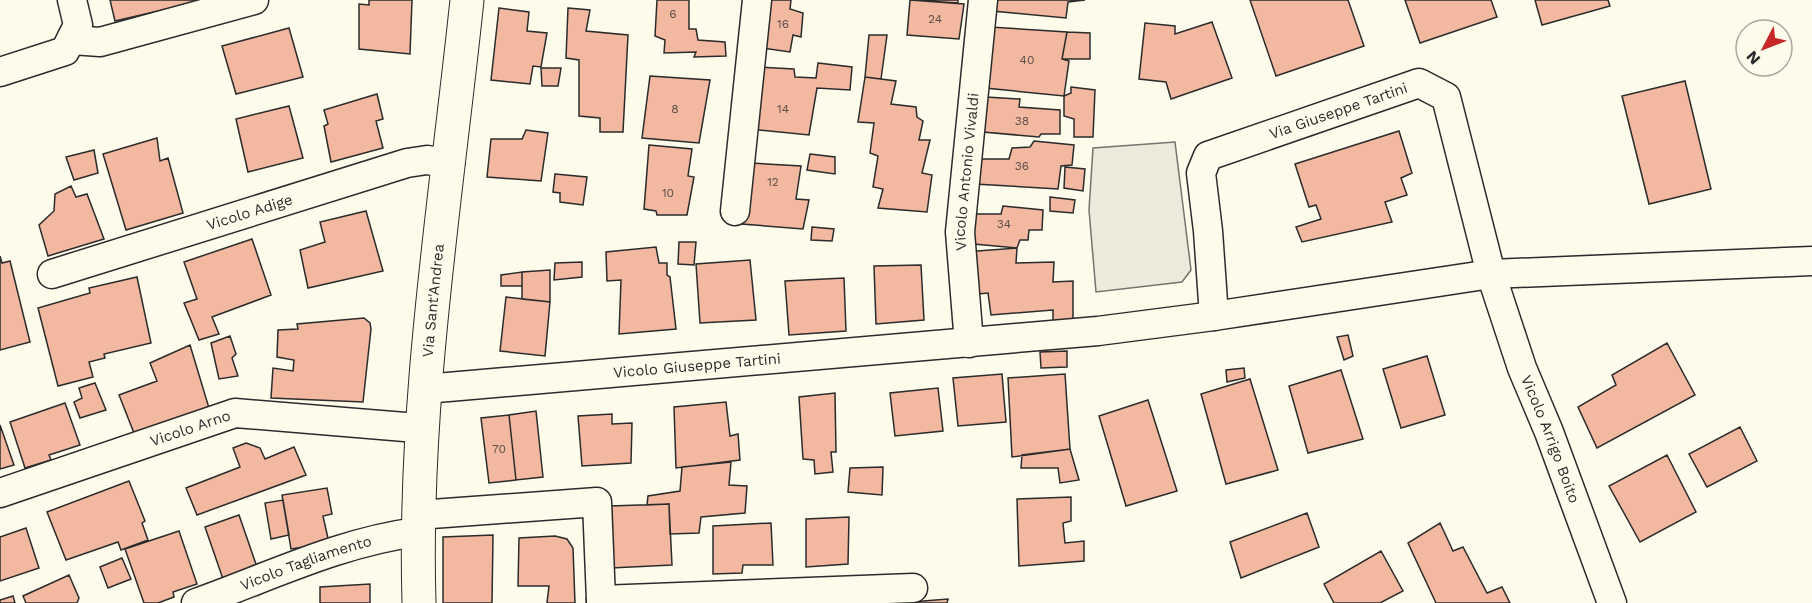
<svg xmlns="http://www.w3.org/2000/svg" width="1812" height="603" font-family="'Work Sans',sans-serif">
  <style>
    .parking { fill: #eceadb; stroke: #74746e; stroke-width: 1.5 }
    .building { fill: #f2b8a0; stroke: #2b2b2b; stroke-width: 1.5 }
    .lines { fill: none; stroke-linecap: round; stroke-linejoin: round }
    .street-casing { stroke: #2b2b2b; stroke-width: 31 }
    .secondary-casing { stroke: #2b2b2b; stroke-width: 35 }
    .street { stroke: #fdfbea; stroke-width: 28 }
    .secondary { stroke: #fdfbea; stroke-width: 33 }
    .labels { text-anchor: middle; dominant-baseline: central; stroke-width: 4.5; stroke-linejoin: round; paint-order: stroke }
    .number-label { font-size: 12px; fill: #5d4e48 }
    .street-label { font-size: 15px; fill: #2b2b2b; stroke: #fdfbea }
  </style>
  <rect width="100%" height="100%" fill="#fdfbea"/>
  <path class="parking" d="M1175 142 1191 270 1182 282 1096 292 1089 210 1093 148Z"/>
  <path class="building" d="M110 0H206L115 21Z
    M369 0H412L410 54 359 49V4L369 5Z
    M657 0H689V29H696L698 40 725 42 726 56 694 57 696 52 664 53 665 40 655 36Z
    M766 0H791L790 9 803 13 801 37 793 35 790 52 762 48Z
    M910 0H958V3Z
    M910 0 964 4 959 39 907 35Z
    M994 0H1085L1068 2 1066 18 993 11Z
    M1250 0H1348L1364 46 1276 76Z
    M1405 0H1491L1497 17 1420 43Z
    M1535 0H1608L1610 6 1542 25Z
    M499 8 529 12 527 31 547 33 541 67 533 66 530 84 491 80Z
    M568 8 590 10 586 31 628 35 623 132H600V118L579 116V60L566 58Z
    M1212 22 1232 78 1171 99 1166 82 1139 79 1145 23 1175 26V34Z
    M990 27 1067 32 1062 59 1069 61 1064 96 985 88Z
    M289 28 303 77 236 94 222 46Z
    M1067 32 1090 33V59H1062Z
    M869 35H887L881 79 865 77Z
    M818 63 852 67 850 90 817 88 809 135 750 129 759 67 794 69 795 77 816 78Z
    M541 68H561L558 86H542Z
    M650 76 710 80 699 143 642 138Z
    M865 77 896 81 891 104 916 107 917 117 923 121 919 140H930L922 173 932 175 927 212 878 208 883 189 873 187 878 156 870 153 874 123 858 122Z
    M1685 81 1711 189 1649 204 1622 96Z
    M1071 87 1095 90 1093 137H1074V119L1064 116V96L1071 93Z
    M377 94 383 119 376 121 383 148 331 162 324 126 328 124 324 110Z
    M986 97 1020 99 1019 107 1060 110V134H1041L1039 137 983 132Z
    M289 106 303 158 248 172 236 119Z
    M526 130 548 133 541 181 487 177 491 139H522Z
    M1399 131 1412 173 1401 178 1407 195 1385 202 1392 222 1302 242 1296 227 1321 219 1316 205 1309 207 1295 164Z
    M157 138 160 161 168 158 183 213 126 230 103 154Z
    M1034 141 1074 145 1072 165 1061 166 1058 189 975 184 979 159H1009L1012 148 1030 147Z
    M649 145 692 149 688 176 694 177 687 215H657L656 211 644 209Z
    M94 150 98 173 74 180 66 157Z
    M810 154 835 157V174L807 170Z
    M751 163 801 166 796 199 809 200 803 229 742 224Z
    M1065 167 1085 169 1083 191 1064 188Z
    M555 174 587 177 583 205 560 202V193L553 192Z
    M71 186 76 197 87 194 104 239 48 256 39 225 54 211 55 194Z
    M1050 197 1075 200 1073 213 1050 211Z
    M1003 206 1043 210 1042 230H1029L1028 240H1020L1017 248 963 243 974 214H1001Z
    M366 211 383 271 308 288 300 250 325 242 320 222Z
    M812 227 834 229 832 241 811 240Z
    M252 239 271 295 212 317 219 334 199 340 184 303 197 299 184 262Z
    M679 242H696L694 265 678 264Z
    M656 247 659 263H667V275L670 277 676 329 619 334 621 280 607 281 606 252Z
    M1017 248 1016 263 1054 262 1053 282 1073 281V328L1053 331V310L991 315 988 293 967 295 964 252Z
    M0 256 2 263 10 261 30 342 0 350Z
    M750 260 756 320 700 323 696 264Z
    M582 262V277L554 280 555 263Z
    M921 265 924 320 876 324 874 266Z
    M550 270V302L522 299V272Z
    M522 272V286H501V275Z
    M137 277 151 343 104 354 105 358 89 362 93 377 58 386 38 308 90 293 89 288Z
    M844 278 846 331 789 335 785 281Z
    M506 297 550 302 545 356 500 351Z
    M364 318 370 323 371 329 363 402 271 398 273 368 293 371 294 360 277 357 278 330 298 329 297 324Z
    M1348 335 1353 356 1344 360 1337 337Z
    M230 336 236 354 232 358 238 376 219 379 211 343Z
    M1667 343 1695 395 1597 448 1578 407 1616 385 1612 375Z
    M190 345 209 408 134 433 119 395 157 381 150 363Z
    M1067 351V367L1041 368 1040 352Z
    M1427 356 1445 415 1401 428 1383 369Z
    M1244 368 1245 378 1227 382 1226 370Z
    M1341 370 1363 439 1308 453 1289 386Z
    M1002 374 1006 422 958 426 953 378Z
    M1065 374 1070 449 1012 457 1008 378Z
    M1250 379 1278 470 1226 484 1201 394Z
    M95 383 106 410 80 418 74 402 82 398 79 388Z
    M938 388 943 431 895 436 890 393Z
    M835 393 836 452H831L833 472 815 474 814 460 803 459 799 397Z
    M1148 400 1177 491 1126 506 1099 416Z
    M726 402 730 436 738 434 740 460 676 468 674 407Z
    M65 403 80 445 49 455 51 460 25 468 10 422Z
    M536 411 543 477 516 480 509 415Z
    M612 414V424L632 423 631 463 582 466 578 416Z
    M509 415 516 480 489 483 481 418Z
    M0 425 14 465 0 469Z
    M1740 427 1757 461 1707 487 1689 454Z
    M246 443 260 448 265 459 294 447 306 475 197 515 186 488 240 467 233 448Z
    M1070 449 1079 480 1060 483 1058 468H1021L1022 455Z
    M1667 455 1696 512 1640 542 1609 486Z
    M731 462 729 485 747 486 745 513 701 517 699 533 670 534 669 504 647 505 648 496 680 491 682 467Z
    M883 467 882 495 848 492 850 468Z
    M129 481 145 521 142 523 148 540 121 550 118 542 66 560 47 512Z
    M327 488 332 514 323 516 329 543 291 549 282 495Z
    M1071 497V521L1063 523 1065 543 1084 541V561L1019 566 1017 499Z
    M283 500 289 535 271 539 265 503Z
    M669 504 672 565 611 568 610 506Z
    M1307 513 1319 547 1241 578 1230 542Z
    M239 515 257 567 223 579 205 527Z
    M849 517 848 564 806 567V519Z
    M771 523 773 565H743L742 573 713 574V526Z
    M1440 523 1453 551 1463 547 1487 593 1502 587 1510 603H1436L1408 543Z
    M26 528 39 568 0 581V537Z
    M179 531 197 584 173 592 174 597 158 603H144L125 549Z
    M493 535 492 603H443V537Z
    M555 536 567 539 573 548 575 603H547L549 586H518L519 538Z
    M1381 551 1403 591 1380 603H1334L1324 584Z
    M122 558 131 579 108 588 100 567Z
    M69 575 79 598 77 603H26L23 596Z
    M370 584V603H320V587Z
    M13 596 15 603H0V600Z
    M948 599 947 603H911V602Z"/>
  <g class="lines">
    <g class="street-casing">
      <g id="street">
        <path d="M72 40 100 42 254 0"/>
        <path d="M0 72 65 51 78 25 72 0"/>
        <path d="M735 211 757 0"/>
        <path id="s1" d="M52 274 407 163 427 160 450 163"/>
        <path id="s2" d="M1214 316 1208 231 1201 173 1208 156 1419 83 1446 97 1491 274 1522 368 1549 432 1612 603"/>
        <path id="s3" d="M969 343 960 232 983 0"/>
        <path id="s4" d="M425 389 1098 331 1214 316 1491 274 1812 261"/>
        <path id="s5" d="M0 493 235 413 405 427 423 426"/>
        <path d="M418 515 597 502 601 600"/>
        <path id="s6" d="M196 603C269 577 340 542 417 532"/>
        <path d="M601 603V600L913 588"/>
      </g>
    </g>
    <g class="secondary-casing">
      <g id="secondary">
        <path id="s7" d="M419 603C413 401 446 200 467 0"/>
      </g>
    </g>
    <use href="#street" class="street"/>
    <use href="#secondary" class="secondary"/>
  </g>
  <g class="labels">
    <g class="number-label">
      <text x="673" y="14">6</text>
      <text x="935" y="19">24</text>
      <text x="783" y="24">16</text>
      <text x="1027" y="60">40</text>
      <text x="675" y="109">8</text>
      <text x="783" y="109">14</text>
      <text x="1022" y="121">38</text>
      <text x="1022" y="166">36</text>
      <text x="773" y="182">12</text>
      <text x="668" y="193">10</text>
      <text x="1004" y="224">34</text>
      <text x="499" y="449">70</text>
    </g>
    <g class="street-label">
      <text stroke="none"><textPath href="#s2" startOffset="300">Via Giuseppe Tartini</textPath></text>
      <text stroke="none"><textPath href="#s3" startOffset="172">Vicolo Antonio Vivaldi</textPath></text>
      <text stroke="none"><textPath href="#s1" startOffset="207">Vicolo Adige</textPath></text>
      <text stroke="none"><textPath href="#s7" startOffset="303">Via Sant'Andrea</textPath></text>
      <text stroke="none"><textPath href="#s4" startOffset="273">Vicolo Giuseppe Tartini</textPath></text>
      <text stroke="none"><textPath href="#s5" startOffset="201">Vicolo Arno</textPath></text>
      <text stroke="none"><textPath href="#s2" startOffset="774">Vicolo Arrigo Boito</textPath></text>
      <text stroke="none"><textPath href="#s6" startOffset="117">Vicolo Tagliamento</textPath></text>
    </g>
  </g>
  <g transform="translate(1764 48) rotate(228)"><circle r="28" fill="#fdfbea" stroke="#a9a89e" stroke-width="1.5"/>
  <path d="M0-4.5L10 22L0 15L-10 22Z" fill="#c62828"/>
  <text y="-9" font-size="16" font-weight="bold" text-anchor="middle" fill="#2b2b2b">N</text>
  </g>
</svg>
